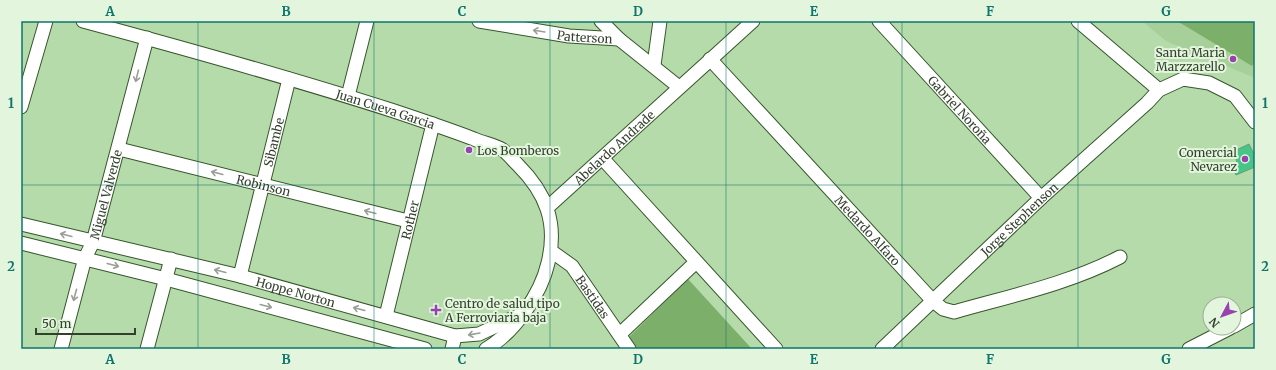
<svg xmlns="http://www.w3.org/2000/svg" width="1276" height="370" font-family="Merriweather,serif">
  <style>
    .built { fill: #a7cf99 }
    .green { fill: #7cb06a }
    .building { fill: #47c486; stroke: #659d7d }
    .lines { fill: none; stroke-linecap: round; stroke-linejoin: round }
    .minor-casing { stroke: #36562c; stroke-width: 15 }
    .minor { stroke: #fff; stroke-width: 13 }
    .oneway { stroke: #98a096 }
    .grid { fill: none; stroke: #0f766e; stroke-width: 1; stroke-opacity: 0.55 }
    .poi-dot { fill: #9842b0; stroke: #e3f6dd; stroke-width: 1.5 }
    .labels { text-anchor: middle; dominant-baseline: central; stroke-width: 4; stroke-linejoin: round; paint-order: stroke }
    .street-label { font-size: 12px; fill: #32412d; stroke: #e3f6dd }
    .poi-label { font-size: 12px; fill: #32412d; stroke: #e3f6dd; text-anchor: end }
    .neatline { fill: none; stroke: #0f766e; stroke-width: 1.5 }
    .grid-label { font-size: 13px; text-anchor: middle; font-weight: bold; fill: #0f766e }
  </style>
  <rect width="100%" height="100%" fill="#b6dbaa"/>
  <path class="built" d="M1142 21H1255V78L1166 41Z"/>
  <path class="green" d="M1177 21H1255V61L1252 66Z
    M688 279 752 349H637L629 337Z"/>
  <path class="building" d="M1249 144 1255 156V167L1236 175 1232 166 1237 161 1232 152Z"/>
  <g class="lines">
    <g class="minor-casing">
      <g id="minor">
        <path id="s1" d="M83 21C187 49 291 78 394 111 421 120 448 129 474 139 483 143 495 145 503 150 508 154 513 160 518 165 546 193 558 223 548 263 541 294 514 333 486 349"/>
        <path id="s2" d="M479 21 569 36 619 39"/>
        <path d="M601 21 619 39 679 87"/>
        <path id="s3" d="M879 21 1041 198"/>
        <path d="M1078 21 1159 90"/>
        <path id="s4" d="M710 59 933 301 943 309 954 312C1010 296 1068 284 1120 257"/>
        <path d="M654 65 660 21"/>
        <path d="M348 96 367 21"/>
        <path d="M21 107 46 21"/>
        <path id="s5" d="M119 149 408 221"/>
        <path d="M603 159 776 349"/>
        <path id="s6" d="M548 207 753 21"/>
        <path id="s7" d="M21 224 240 276 455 336 479 334 520 315"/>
        <path d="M21 243 166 279 425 349"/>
        <path id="s8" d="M551 251 572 266 629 349"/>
        <path id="s9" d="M240 276 289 79"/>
        <path id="s10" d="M386 316 433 124"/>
        <path d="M1234 326 1255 314"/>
        <path d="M620 334 696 262"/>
        <path id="s11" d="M61 349 85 258 93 242 147 38"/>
        <path d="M147 349 171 259"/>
        <path d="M452 349 455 336"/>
        <path id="s12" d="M882 349 1041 198 1147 103 1159 90 1183 79 1209 83 1235 96 1255 122"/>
        <path d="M1189 349 1230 328"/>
      </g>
    </g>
    <use href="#minor" class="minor"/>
  </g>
  <defs><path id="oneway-shaft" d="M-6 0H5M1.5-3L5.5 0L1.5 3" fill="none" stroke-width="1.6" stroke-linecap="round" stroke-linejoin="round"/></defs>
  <g class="oneway">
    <use href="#oneway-shaft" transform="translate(539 31) rotate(-171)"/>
    <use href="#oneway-shaft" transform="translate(137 76) rotate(104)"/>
    <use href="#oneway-shaft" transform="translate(217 173) rotate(-166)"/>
    <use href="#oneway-shaft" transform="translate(370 212) rotate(-165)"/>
    <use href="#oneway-shaft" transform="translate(66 235) rotate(-166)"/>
    <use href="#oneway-shaft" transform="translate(113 265) rotate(15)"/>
    <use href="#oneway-shaft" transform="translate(220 271) rotate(-166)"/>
    <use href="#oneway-shaft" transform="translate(75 295) rotate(105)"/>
    <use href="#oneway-shaft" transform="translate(266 306) rotate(15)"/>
    <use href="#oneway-shaft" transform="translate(359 309) rotate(-165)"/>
    <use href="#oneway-shaft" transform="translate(474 334) rotate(170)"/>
  </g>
  <path class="grid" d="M198 21V349M374 21V349M550 21V349M726 21V349M902 21V349M1078 21V349M21 185H1255"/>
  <g class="poi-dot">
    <circle cx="1233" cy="59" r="4"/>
    <circle cx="469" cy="150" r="4"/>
    <circle cx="1245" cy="159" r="4"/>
    <path d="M434 304h4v4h4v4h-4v4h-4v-4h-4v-4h4z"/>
  </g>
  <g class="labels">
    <g class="street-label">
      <text stroke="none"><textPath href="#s2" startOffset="107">Patterson</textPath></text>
      <text stroke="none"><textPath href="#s1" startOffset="315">Juan Cueva Garcia</textPath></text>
      <text stroke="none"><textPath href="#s3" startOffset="120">Gabriel Noroña</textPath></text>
      <text stroke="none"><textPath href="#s9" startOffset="138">Sibambe</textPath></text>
      <text stroke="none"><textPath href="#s6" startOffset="89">Abelardo Andrade</textPath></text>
      <text stroke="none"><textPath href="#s5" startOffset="149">Robinson</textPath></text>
      <text stroke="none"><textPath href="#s11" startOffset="161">Miguel Valverde</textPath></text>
      <text stroke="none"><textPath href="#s12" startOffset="189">Jorge Stephenson</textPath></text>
      <text stroke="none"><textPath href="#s10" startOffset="99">Rother</textPath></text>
      <text stroke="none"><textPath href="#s4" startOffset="233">Medardo Alfaro</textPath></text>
      <text stroke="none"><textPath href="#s7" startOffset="283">Hoppe Norton</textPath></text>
      <text stroke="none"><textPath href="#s8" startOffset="63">Bastidas</textPath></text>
    </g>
    <g class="poi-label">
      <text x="1225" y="52">Santa Maria<tspan x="1225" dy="14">Marzzarello</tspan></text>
      <text x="477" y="150" text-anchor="start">Los Bomberos</text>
      <text x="1237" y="152">Comercial<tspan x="1237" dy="14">Nevarez</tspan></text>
      <text x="445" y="303" text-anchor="start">Centro de salud tipo<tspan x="445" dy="14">A Ferroviaria baja</tspan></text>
    </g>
  </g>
  <rect width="1276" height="370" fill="none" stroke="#e3f6dd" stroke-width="44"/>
  <g transform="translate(1222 316) rotate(229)"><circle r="19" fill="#e3f6dd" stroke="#9cae97"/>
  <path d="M0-3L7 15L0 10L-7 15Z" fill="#9842b0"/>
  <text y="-6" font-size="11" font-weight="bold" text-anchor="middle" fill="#32412d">N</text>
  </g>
  <path d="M36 328v6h99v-6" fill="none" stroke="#32412d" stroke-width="2"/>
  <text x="42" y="328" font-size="12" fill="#32412d" stroke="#e3f6dd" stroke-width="3" paint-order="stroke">50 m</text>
  <rect x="22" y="22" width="1232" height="326" class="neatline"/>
  <g class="grid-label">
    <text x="110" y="16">A</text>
    <text x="286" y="16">B</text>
    <text x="462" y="16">C</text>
    <text x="638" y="16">D</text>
    <text x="814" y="16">E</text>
    <text x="990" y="16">F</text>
    <text x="1166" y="16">G</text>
    <text x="11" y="108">1</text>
    <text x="1265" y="108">1</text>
    <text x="11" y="271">2</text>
    <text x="1265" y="271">2</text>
    <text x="110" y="364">A</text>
    <text x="286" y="364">B</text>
    <text x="462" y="364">C</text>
    <text x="638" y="364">D</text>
    <text x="814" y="364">E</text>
    <text x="990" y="364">F</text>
    <text x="1166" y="364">G</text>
  </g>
</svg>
